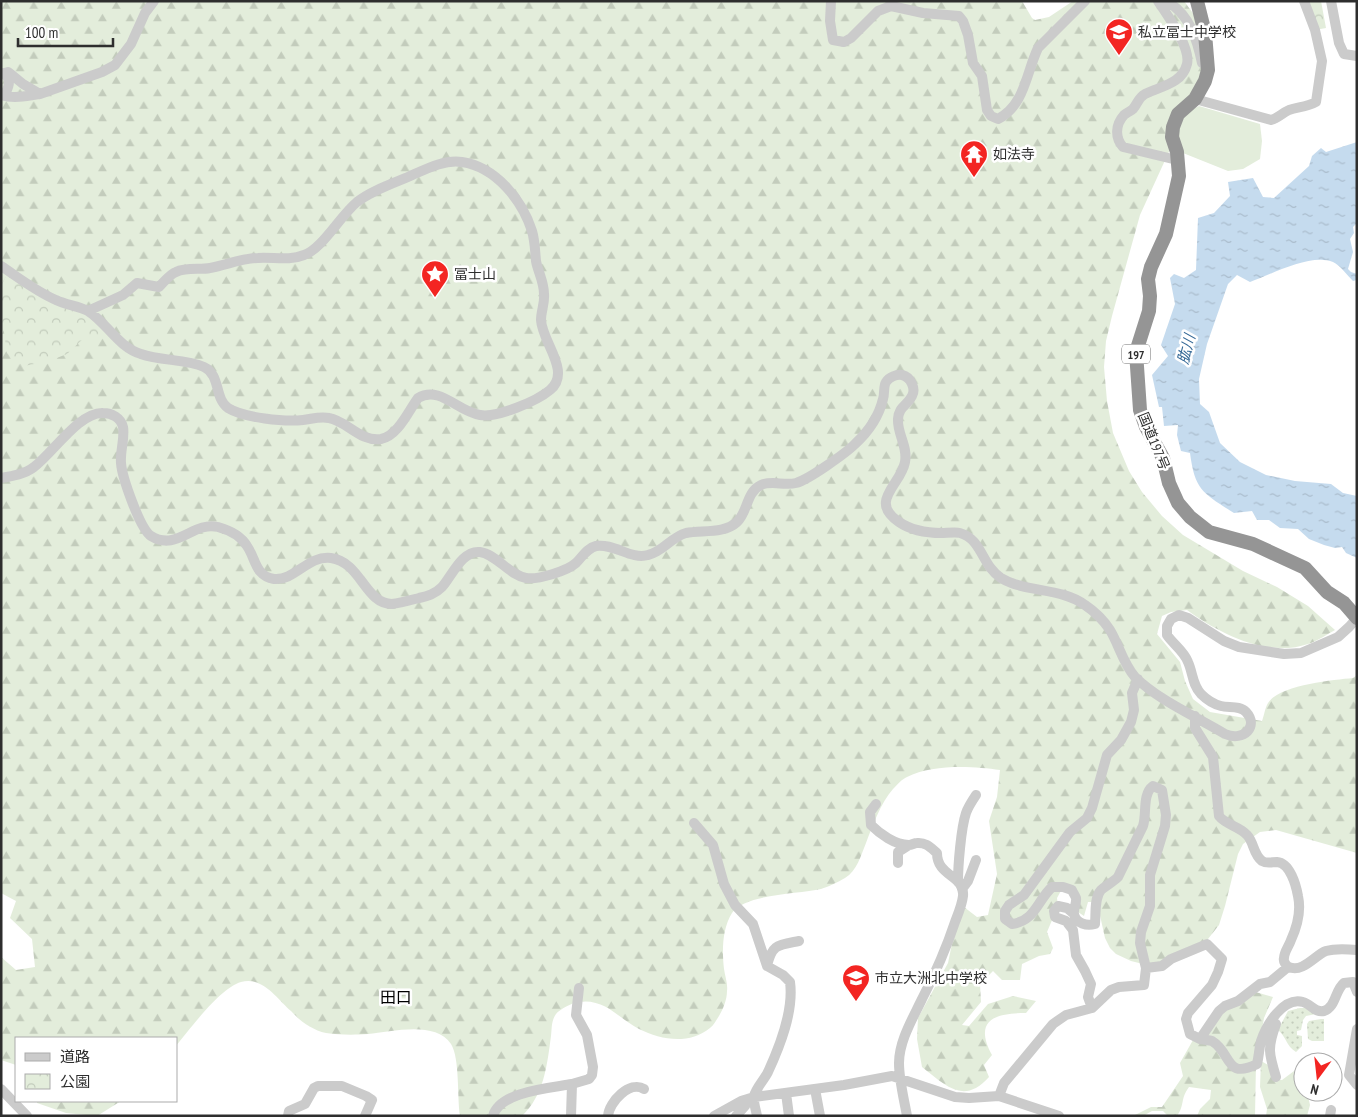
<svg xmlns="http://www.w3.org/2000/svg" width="1358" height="1117" font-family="'PT Sans Narrow','Noto Sans JP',sans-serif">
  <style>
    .grass { fill: url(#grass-dots) }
    .forest { fill: url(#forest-firs) }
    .park { fill: url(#park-crowns) }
    .garden { fill: #e3eddb }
    .water { fill: url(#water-ripples) }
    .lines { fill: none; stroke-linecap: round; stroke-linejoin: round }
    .minor { stroke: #cbcbcb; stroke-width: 10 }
    .highway { stroke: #959595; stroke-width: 14 }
    .labels { text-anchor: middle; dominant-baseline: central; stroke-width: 5; stroke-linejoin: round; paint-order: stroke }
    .shield { fill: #fff; stroke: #6d6d6d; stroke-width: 1 }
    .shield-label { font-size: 12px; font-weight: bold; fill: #2e2e2e }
    .poi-label { font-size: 14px; fill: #2e2e2e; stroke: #fff; text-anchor: start }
    .street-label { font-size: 14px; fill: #2e2e2e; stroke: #fff }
    .water-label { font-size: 15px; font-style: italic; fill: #356997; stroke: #fff }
    .quarter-label { font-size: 16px; fill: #000; stroke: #fff }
  </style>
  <defs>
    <pattern id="grass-dots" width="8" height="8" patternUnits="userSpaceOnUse" patternTransform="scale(1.25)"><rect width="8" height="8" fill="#e3eddb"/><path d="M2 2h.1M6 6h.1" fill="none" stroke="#c3ccbc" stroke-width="1.8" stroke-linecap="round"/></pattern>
    <pattern id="forest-firs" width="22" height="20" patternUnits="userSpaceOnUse" patternTransform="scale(1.25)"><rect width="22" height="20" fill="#e3eddb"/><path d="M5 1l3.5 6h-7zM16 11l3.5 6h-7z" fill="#c3ccbc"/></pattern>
    <pattern id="park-crowns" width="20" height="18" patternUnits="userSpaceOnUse" patternTransform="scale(1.25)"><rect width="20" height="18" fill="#e3eddb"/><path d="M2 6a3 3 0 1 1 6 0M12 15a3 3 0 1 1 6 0" fill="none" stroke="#c3ccbc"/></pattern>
    <pattern id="water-ripples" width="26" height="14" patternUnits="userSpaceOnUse" patternTransform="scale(1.25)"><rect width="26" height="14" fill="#c5dbee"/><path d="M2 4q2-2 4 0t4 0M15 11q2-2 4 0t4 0" fill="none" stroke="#aabccc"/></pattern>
  </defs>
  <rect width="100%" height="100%" fill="#fff"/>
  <path class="grass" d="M1300 1008H1305L1316 1014 1306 1016 1303 1020 1301 1030 1297 1031V1035L1302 1036V1046L1296 1052C1286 1046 1286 1036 1278 1030L1288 1011Z
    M1321 1019H1324V1041H1312L1308 1039 1307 1024 1309 1021Z"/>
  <path class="forest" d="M1 1H1022L1032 18 1035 20 1049 17 1073 1H1184L1195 16 1205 73 1140 215 1112 316 1106 341 1104 367 1107 401 1113 433 1129 471 1142 492 1162 516 1183 535 1243 571 1277 587 1308 606 1335 630C1327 634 1318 641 1308 644 1267 658 1220 634 1187 610L1171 612 1162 616 1157 634 1180 662 1185 681 1193 699 1210 712 1262 721C1264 716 1265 708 1268 703 1279 685 1333 680 1353 678L1357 675V853L1276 830 1260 832 1243 844 1238 854 1225 906 1219 925 1208 939 1186 957 1151 966 1131 961 1116 954 1110 948 1105 938 1097 902H1088L1084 916 1078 912 1076 898 1063 887 1057 898 1058 906 1047 932 1053 948 1050 954 1039 956 1022 964 1020 980H1002L993 971 980 984 981 1002 962 1025 969 1026 988 1004 1013 996 1036 1001 1026 1013C995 1013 973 1020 992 1055L984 1065 989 1077C964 1105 946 1086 922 1067L917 1039 918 1018 948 963 954 934 964 907 977 917 988 915 997 874 989 821 997 797 1000 770C973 766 932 764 907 777 902 779 897 785 893 789 881 802 872 827 866 843 861 855 857 871 845 878 838 882 828 887 821 889 799 894 744 894 732 913 722 929 722 951 724 969 725 976 728 984 727 991 727 1000 723 1009 719 1016 716 1020 714 1025 710 1028 689 1045 661 1040 639 1029 618 1018 605 998 578 1002 572 1003 560 1009 556 1014 551 1021 552 1029 551 1036 547 1066 544 1095 522 1116H460C457 1098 460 1058 451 1044 435 1020 391 1032 368 1034 355 1035 339 1035 326 1033 312 1030 300 1021 291 1011 277 999 263 976 241 982 220 988 190 1029 176 1046V1038H16V1065L1 1060V957L16 970 35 967 32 939 10 918 16 901 1 893Z
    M1252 991 1273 997 1264 1018 1256 1063 1255 1116H1197L1200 1109 1210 1099 1211 1090 1189 1087C1180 1099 1185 1105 1177 1116H1168L1163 1111H1152L1143 1116H1133L1151 1107H1162L1183 1076 1180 1063 1193 1040 1219 1015Z
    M1261 1061 1270 1066 1273 1079 1282 1080 1298 1068 1303 1084V1092H1307L1310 1105 1307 1116H1266L1267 1109 1260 1087Z
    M37 1101H121L97 1116 66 1113 37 1103Z"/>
  <path class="park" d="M1304 1H1321L1326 28 1315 30Z
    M8 272 88 312 116 337H85L67 354 49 361 24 366 7 353 1 311V286Z"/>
  <path class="garden" d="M1199 106 1260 124 1262 141 1260 159 1243 169 1228 171 1183 153 1177 140 1182 115Z"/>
  <path class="water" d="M1357 142V223L1353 227 1354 233 1350 239 1353 252 1348 269 1351 272 1357 274V280L1353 281C1347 275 1340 265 1333 262 1311 253 1272 274 1250 282L1237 275 1228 284 1207 344 1199 379 1200 404 1209 412 1220 443 1240 462 1266 475 1295 481 1331 484 1343 493 1357 496V558L1346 553 1342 547 1335 548 1324 545 1309 539 1298 529 1280 528 1269 520H1257L1252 511 1234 513C1203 493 1195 491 1190 453L1181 451 1177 435 1178 425 1164 426 1162 407H1159L1152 375 1168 356 1161 345 1175 304 1170 278 1174 274 1184 278 1196 270 1198 218 1214 213 1230 196 1228 182 1253 178 1263 197 1274 198 1309 166 1312 156 1321 148 1326 152Z"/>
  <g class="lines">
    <path class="minor" d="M831 1 830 21 833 40 844 42 851 38 878 11 891 6 923 13 959 16 963 21 968 35 973 63 982 76 987 110 991 116 998 119C1025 105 1026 73 1038 48L1085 1
      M1158 1C1167 15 1191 47 1187 64 1182 84 1161 86 1145 94 1138 98 1138 103 1133 109 1131 111 1126 113 1124 115 1115 125 1115 138 1123 147L1177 160
      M1166 1C1189 13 1197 39 1202 63
      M1331 1 1339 43 1344 54 1357 56
      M1 94 6 92C10 84 11 77 2 73
      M40 94 102 72 115 65 131 44 145 13 154 1
      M1 95C13 99 28 96 40 94L23 84 12 75 8 72 4 73
      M1195 99 1271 120C1278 118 1282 113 1289 110 1298 107 1307 107 1316 102L1322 61 1315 30 1304 1
      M1 266C19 278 37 292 56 300 66 305 79 306 88 311 107 323 118 347 141 354 160 361 186 359 204 367 221 375 214 398 228 408 244 418 285 422 303 420 312 419 320 416 329 418 347 421 360 442 381 439 398 436 409 410 418 398 440 385 458 412 480 415 497 418 537 401 550 390 572 372 542 342 541 320 541 311 545 303 544 294 544 282 538 272 536 261 535 251 535 241 532 231 522 200 496 167 462 162 444 159 424 170 408 177 391 184 371 191 357 202 340 216 322 249 304 255 289 261 274 257 258 258 242 258 227 265 210 268 200 270 186 267 176 272 170 274 164 282 159 287L137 283 123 295 88 311
      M1 478C13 476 25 474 34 467 53 453 79 412 103 413 112 413 121 418 123 427 125 438 120 451 121 463 122 477 140 529 151 536 177 552 193 521 218 527 229 530 241 536 247 546 256 559 255 576 274 579 295 581 308 555 331 558 361 562 365 604 392 604 400 603 411 600 419 598 428 596 435 594 442 587 452 576 462 550 480 552 496 554 509 575 526 578 538 580 567 571 576 563 583 556 587 548 596 546 614 543 631 560 648 555 663 552 671 537 686 533 703 530 724 534 737 522 748 512 746 492 761 485 772 480 784 486 796 483 808 480 846 453 855 444 868 432 879 416 883 399 885 393 883 387 886 382 889 377 897 374 902 375 911 377 916 389 912 396 907 406 899 406 898 419 897 434 908 446 905 462 901 485 868 501 899 522 912 531 927 533 942 533 946 533 956 532 960 533 982 539 982 566 1001 578 1026 593 1060 587 1085 605 1094 611 1104 621 1110 630 1119 645 1123 663 1135 677 1158 700 1197 717 1225 734 1244 742 1259 726 1246 712 1240 705 1229 708 1221 706 1213 704 1206 699 1201 694 1192 684 1193 673 1188 662 1184 651 1173 644 1167 635V626L1171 619 1179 615 1188 618 1224 641 1239 647 1284 654 1301 653 1338 637 1349 627 1357 618
      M1195 716V728L1213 757 1219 816C1226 825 1239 826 1247 835 1254 842 1253 854 1262 861 1267 864 1272 862 1277 862 1290 863 1296 885 1298 896 1301 910 1297 927 1291 940 1289 946 1284 952 1284 958 1283 961 1286 966 1289 967 1303 973 1315 955 1326 951 1336 948 1347 949 1357 950
      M876 804 870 812 871 825C880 834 895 845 909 845 912 845 914 843 917 843 926 842 931 848 937 853 937 877 965 875 963 896 962 905 958 914 955 922 946 949 935 974 922 999 913 1018 899 1041 899 1063 899 1080 904 1099 907 1116
      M694 823 713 845 724 884 735 905 753 924 767 966 783 975 790 982C794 1011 780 1046 768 1072 764 1080 756 1088 754 1096 753 1102 756 1110 757 1116
      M898 863V852L909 845
      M958 882C958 866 961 828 966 813 968 807 972 801 976 795
      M962 889 968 881 976 860
      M1074 914 1067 908 1058 906 1054 911 1055 917 1066 921 1073 930 1076 955 1085 971 1091 984 1088 997 1092 1008
      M767 966C772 944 778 945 799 941
      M1146 968 1162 966 1171 959 1207 944 1222 959 1218 972 1212 985 1188 1013 1186 1019 1190 1034 1200 1039 1219 1011 1225 1006 1238 1001 1260 984 1270 982 1288 967
      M1276 1024C1267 1048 1269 1054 1276 1077
      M1357 1029 1349 1075 1357 1085
      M1200 1039C1204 1040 1209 1040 1212 1041 1232 1053 1225 1080 1257 1064 1259 1056 1259 1049 1261 1041 1266 1026 1283 996 1303 1002 1311 1004 1315 1013 1324 1011 1336 1007 1335 990 1344 983L1353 982 1357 992
      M1 1089 27 1116
      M815 1089 820 1116
      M786 1093 789 1116
      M999 1096 1004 1083 1053 1024 1066 1015 1092 1008 1111 990 1119 987 1144 985 1146 968 1140 943 1141 932 1150 906V875L1165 826 1166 815 1162 790 1153 786C1142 794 1147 814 1143 826L1118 877C1113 882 1107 885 1101 890 1094 898 1096 914 1095 924 1087 926 1076 924 1074 914 1073 909 1077 903 1076 898 1075 895 1073 893 1072 890L1063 887H1052C1037 901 1035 921 1012 924L1005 919V911L1009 905 1024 895 1070 832 1087 818 1092 808 1107 755 1121 740 1131 722 1134 710 1132 693 1138 679
      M288 1116 289 1111 305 1104 314 1088 318 1086H342L366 1096 372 1100 365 1116
      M493 1116C500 1091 551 1088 572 1084
      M571 1116 572 1084 589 1079 592 1075 593 1067 587 1035 576 1015 579 988
      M608 1116C609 1102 630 1080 644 1089
      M714 1116 741 1101 754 1097 844 1085 892 1076 955 1097 969 1098 999 1096 1059 1116
      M736 1116 745 1106 748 1099
      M1330 1116 1331 1110"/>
    <path class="highway" d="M1197 1 1205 33 1208 70 1205 81 1195 99 1178 114 1173 127 1172 137 1177 152 1179 176 1166 234 1151 267 1148 279 1150 296 1149 311 1136 352 1140 410 1146 427 1163 458 1169 483 1178 503 1190 517 1209 532 1253 544 1305 568 1327 592 1344 603 1357 618"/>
  </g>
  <defs>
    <g id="school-pin" transform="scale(1.4375)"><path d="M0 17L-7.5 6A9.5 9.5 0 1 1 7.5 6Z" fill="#f32522" stroke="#fff"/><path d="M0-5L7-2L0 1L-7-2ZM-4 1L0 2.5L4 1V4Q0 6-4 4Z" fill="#fff"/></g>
    <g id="temple-pin" transform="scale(1.4375)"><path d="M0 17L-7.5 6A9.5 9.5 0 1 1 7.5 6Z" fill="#f32522" stroke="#fff"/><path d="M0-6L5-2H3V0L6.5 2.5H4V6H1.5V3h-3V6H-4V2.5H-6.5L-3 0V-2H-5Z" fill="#fff"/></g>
    <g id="sight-pin" transform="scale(1.4375)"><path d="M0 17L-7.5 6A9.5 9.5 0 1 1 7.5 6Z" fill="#f32522" stroke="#fff"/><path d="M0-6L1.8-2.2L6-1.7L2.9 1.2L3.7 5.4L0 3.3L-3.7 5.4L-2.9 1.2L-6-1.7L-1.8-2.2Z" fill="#fff"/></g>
  </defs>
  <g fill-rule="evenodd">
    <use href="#school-pin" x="1119" y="32"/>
    <use href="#temple-pin" x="974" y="154"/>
    <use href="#sight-pin" x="435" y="274"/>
    <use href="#school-pin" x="856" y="978"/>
  </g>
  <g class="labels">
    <rect class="shield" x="1122" y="344.5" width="28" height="19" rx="4"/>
    <g class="shield-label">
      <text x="1136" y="354">197</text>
    </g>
    <g class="poi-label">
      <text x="1138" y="32">私立冨士中学校</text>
      <text x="993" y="154">如法寺</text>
      <text x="454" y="274">冨士山</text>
      <text x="875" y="978">市立大洲北中学校</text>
    </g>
    <g class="street-label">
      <text transform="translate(1154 441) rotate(68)">国道197号</text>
    </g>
    <g class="water-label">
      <text transform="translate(1186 349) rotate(-75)">肱川</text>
    </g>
    <g class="quarter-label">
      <text x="396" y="997">田口</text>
    </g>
  </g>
  <rect width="1358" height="1117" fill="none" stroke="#2e2e2e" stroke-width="5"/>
  <rect x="15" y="1037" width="162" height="65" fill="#ffffff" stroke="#ababab"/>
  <rect x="25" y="1053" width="25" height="8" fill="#cbcbcb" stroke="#ababab"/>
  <text x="60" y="1062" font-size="15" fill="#2e2e2e">道路</text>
  <rect x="25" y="1074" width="25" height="15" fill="url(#park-crowns)" stroke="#ababab"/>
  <text x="60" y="1087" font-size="15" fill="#2e2e2e">公園</text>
  <g transform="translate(1318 1077) rotate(195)"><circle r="24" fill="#ffffff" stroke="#ababab"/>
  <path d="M0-4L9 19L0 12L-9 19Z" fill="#f32522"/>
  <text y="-8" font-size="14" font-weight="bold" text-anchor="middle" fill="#2e2e2e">N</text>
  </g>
  <path d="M18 38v8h95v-8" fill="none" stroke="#2e2e2e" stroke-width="2.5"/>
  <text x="25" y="38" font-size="15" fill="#2e2e2e" stroke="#ffffff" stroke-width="4" paint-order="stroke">100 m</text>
</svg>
